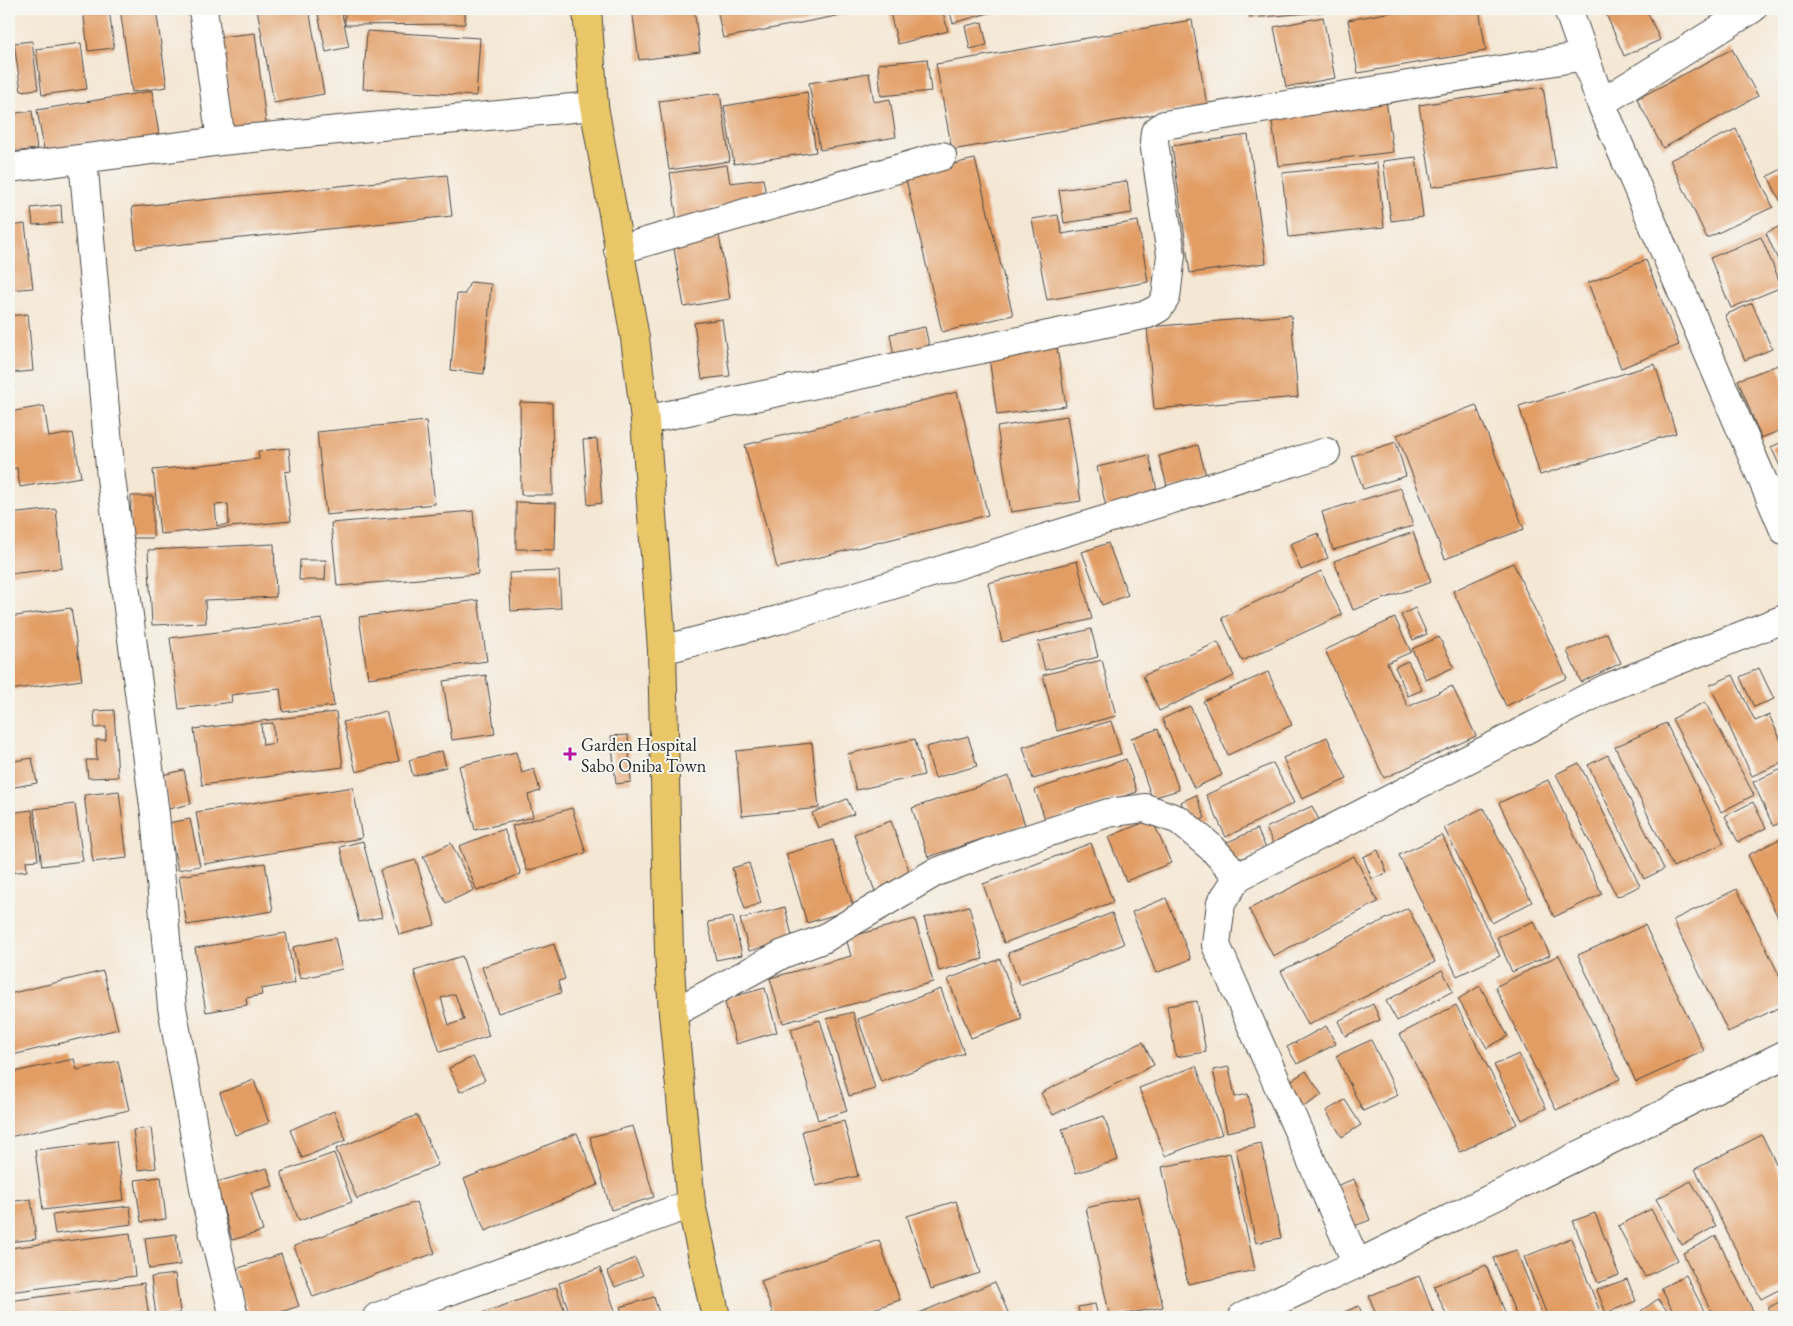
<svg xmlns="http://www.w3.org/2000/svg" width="1793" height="1326" font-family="'EB Garamond',serif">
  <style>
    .building { fill: #e29d65; fill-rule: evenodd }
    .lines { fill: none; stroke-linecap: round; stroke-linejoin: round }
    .minor-casing { stroke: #494744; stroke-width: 30 }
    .major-casing { stroke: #494744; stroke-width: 30 }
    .minor { stroke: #fff; stroke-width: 28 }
    .major { stroke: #e9c769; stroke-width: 28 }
    .poi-dot { fill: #b5179e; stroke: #f6f6f2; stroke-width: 2 }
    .labels { text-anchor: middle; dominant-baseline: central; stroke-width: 4; stroke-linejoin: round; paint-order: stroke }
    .poi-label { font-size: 18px; fill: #2b2b2b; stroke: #f6f6f2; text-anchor: start }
  </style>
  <rect width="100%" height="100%" fill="#f6f6f2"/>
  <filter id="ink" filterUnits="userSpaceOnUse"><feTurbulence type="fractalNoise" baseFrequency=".02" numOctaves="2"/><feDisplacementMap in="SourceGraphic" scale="10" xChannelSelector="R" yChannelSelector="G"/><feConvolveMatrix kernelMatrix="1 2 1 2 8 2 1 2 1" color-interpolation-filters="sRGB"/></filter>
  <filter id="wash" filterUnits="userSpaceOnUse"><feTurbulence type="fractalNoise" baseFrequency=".0096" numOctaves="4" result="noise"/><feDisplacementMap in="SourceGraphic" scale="20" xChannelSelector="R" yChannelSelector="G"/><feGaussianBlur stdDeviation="1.12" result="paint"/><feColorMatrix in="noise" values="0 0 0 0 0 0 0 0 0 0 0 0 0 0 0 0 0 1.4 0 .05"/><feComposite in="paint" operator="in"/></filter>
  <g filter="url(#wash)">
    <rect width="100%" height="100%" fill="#f4e7d4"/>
    <g id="blocks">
      <path class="building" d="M83 9H109L114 48 88 51Z
        M120 9H156L167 87 132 92Z
        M257 9H309L324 94 274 103Z
        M317 9H341L349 47 326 52Z
        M345 9H465V24L345 25Z
        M632 9H694L700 52 639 60Z
        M717 9H851L852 13 723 38Z
        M889 9H942L948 31 898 44Z
        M949 9H996V11L953 23Z
        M1249 9H1322V12L1250 18Z
        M1408 9H1479L1486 51 1358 73 1348 20Z
        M1604 9H1646L1660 40 1624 56Z
        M1323 17 1335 78 1286 87 1274 27Z
        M1192 20 1207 105 952 150 936 64Z
        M982 22 987 45 970 49 965 26Z
        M367 31 480 38 476 96 363 89Z
        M255 33 266 123 231 127 220 37Z
        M32 41 38 89 21 91 14 43Z
        M81 43 87 89 42 95 36 49Z
        M1732 49 1758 96 1663 148 1637 99Z
        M927 59 931 91 881 96 878 64Z
        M869 73 874 102 890 99 896 137 820 150 809 83Z
        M1543 87 1556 168 1432 187 1419 105Z
        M152 91 160 141 46 160 37 110Z
        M807 92 816 152 734 164 724 106Z
        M720 93 730 161 669 170 659 101Z
        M1386 100 1393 152 1278 166 1271 113Z
        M32 111 37 149 12 152 9 114Z
        M1736 129 1773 207 1707 238 1670 160Z
        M1248 135 1266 263 1190 273 1172 146Z
        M1416 157 1423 217 1391 221 1383 161Z
        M975 159 1013 315 942 332 905 175Z
        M1377 163 1384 227 1289 237 1282 173Z
        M727 165 730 183 763 179 767 200 710 208 711 215 677 220 670 173Z
        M1784 168V209L1768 176Z
        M447 175 452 216 136 249 132 207Z
        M1127 181 1132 213 1064 223 1059 190Z
        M61 205 62 223 33 225 31 208Z
        M1058 215 1062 234 1138 221 1148 282 1047 300 1032 219Z
        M25 224 33 288 9 290V226Z
        M1784 224V274L1766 233Z
        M719 235 730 299 684 307 673 243Z
        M1761 237 1782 287 1731 308 1710 258Z
        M1646 260 1679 345 1621 368 1588 283Z
        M470 282 491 284 484 374 451 370 457 294H465Z
        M1752 303 1772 349 1745 360 1725 315Z
        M28 314 33 371 12 373 14 388 9 389V316Z
        M1291 315 1298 397 1154 409 1147 327Z
        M722 319 730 376 702 379 694 323Z
        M925 327 931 355 895 363 890 334Z
        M1057 348 1066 406 997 415 989 357Z
        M1655 364 1676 433 1540 475 1519 406Z
        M1778 365 1784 379V429L1761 438 1738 380Z
        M957 392 988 515 777 568 745 445Z
        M520 402 552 403 553 495H521Z
        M1476 405 1524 529 1445 559 1397 435Z
        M44 406 49 437 73 433 81 477 20 487 17 468 9 469V412Z
        M1067 416 1081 501 1011 512 997 427Z
        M426 421 435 504 326 515 317 432Z
        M597 439 602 503 588 505 583 440Z
        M1784 441V475L1771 447Z
        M1396 442 1406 476 1363 489 1352 456Z
        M1198 445 1207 479 1168 489 1159 456Z
        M289 448 291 471 285 472 291 521 160 534 153 470 259 459 258 451ZM228 504 229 524 217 526 215 505Z
        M1149 455 1159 499 1107 511 1097 467Z
        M1401 488 1413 526 1333 550 1322 512Z
        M131 496H153V538H130Z
        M516 502 556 503 555 550 516 549Z
        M56 509 62 568 9 574V514Z
        M473 511 478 574 337 586 331 523Z
        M1413 532 1431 582 1353 610 1334 561Z
        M1318 533 1328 558 1301 570 1290 544Z
        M1108 543 1128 595 1102 605 1082 552Z
        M274 544 276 597 205 600 206 623 152 625 148 550Z
        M300 560H326L325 580H299Z
        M1077 561 1092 619 1002 642 988 583Z
        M1513 563 1567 678 1506 706 1453 591Z
        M559 571 561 608 511 611 509 573Z
        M1321 571 1342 615 1242 661 1222 618Z
        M478 600 487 661 368 678 359 617Z
        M71 608 82 680 9 690V617Z
        M1415 608 1427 634 1413 640 1401 615Z
        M1395 618 1411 652 1387 663 1408 707 1452 686 1476 736 1384 778 1325 650Z
        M322 619 334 706 283 712 280 689 231 695 232 702 179 709 170 638Z
        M1091 629 1098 657 1045 670 1038 642Z
        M1607 633 1621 663 1581 682 1567 651Z
        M1439 637 1454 667 1426 680 1412 649Z
        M1218 642 1234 676 1159 711 1143 676Z
        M1102 660 1116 716 1057 731 1043 675Z
        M1408 661 1422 690 1408 696 1395 667Z
        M1759 668 1774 699 1754 707 1740 677Z
        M1268 672 1292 725 1228 755 1203 701Z
        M486 675 495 734 452 740 443 681Z
        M1733 675 1755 721 1769 715 1784 747V762L1752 776 1710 685Z
        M1705 702 1754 795 1721 812 1672 719Z
        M1190 706 1222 775 1194 788 1162 719Z
        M114 710 118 777 88 778 86 760H97L96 740H106V727L95 728 94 711Z
        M386 711 399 761 356 772 343 722Z
        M336 712 343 767 202 785 194 729ZM273 723 275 743 263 745 261 724Z
        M1111 721 1121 754 1033 779 1023 747Z
        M1666 723 1724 843 1673 867 1615 747Z
        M1158 729 1179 790 1152 798 1131 738Z
        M628 735 631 782 616 784 611 736Z
        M968 736 977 766 935 778 926 747Z
        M1327 737 1347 779 1302 799 1283 758Z
        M915 739 924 775 856 790 847 754Z
        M812 743 819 808 742 816 736 751Z
        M442 751 446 767 413 776 409 760Z
        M516 752 522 773 534 769 540 791 528 795 533 817 475 830 459 766Z
        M1608 755 1664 869 1644 879 1588 765Z
        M32 758 37 783 9 788V762Z
        M1126 759 1137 792 1046 822 1035 790Z
        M1273 763 1294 803 1226 837 1206 795Z
        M1579 763 1640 886 1617 897 1556 774Z
        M1784 768V821L1773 826 1753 782Z
        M184 770 191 804 169 809 162 775Z
        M1009 776 1025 825 928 857 912 808Z
        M1548 780 1602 894 1554 917 1499 803Z
        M353 787 362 838 205 864 196 812Z
        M119 791 127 858 93 862 84 795Z
        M1196 795 1205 818 1190 824 1181 802Z
        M847 799 854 814 818 828 812 813Z
        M1753 802 1766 828 1738 842 1725 816Z
        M75 804 83 861 42 866 34 809Z
        M1312 806 1320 822 1274 845 1266 828Z
        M572 808 586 853 527 871 512 826Z
        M1483 808 1532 902 1492 923 1444 828Z
        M32 810 38 860 26 861 27 871 9 873V813Z
        M190 819 200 866 178 870 168 823Z
        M1152 819 1171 863 1126 881 1108 837Z
        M891 821 914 884 877 897 854 834Z
        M504 829 521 874 477 891 459 846Z
        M1257 829 1266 848 1231 863 1223 844Z
        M1442 835 1500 956 1457 976 1399 855Z
        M1784 837V930L1748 855Z
        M833 840 854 909 807 923 786 854Z
        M363 841 382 917 359 922 340 847Z
        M451 843 474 890 446 903 423 857Z
        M1091 843 1113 902 1004 943 983 884Z
        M1378 850 1387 873 1372 879 1363 857Z
        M1354 856 1378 902 1273 956 1249 909Z
        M416 860 435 925 399 935 380 870Z
        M265 863 273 911 187 925 179 876Z
        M749 863 761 903 745 909 732 868Z
        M1737 889 1784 985V1005L1728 1032 1673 920Z
        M1166 898 1191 959 1156 973 1132 912Z
        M969 906 983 959 939 971 924 918Z
        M785 907 793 940 749 951 740 919Z
        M1408 908 1435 962 1308 1025 1281 971Z
        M1112 913 1124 944 1020 985 1008 953Z
        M733 917 742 955 716 960 708 922Z
        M915 919 933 982 783 1023 770 978 851 956 846 938Z
        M1534 921 1550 955 1512 972 1497 937Z
        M1645 925 1704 1051 1636 1082 1578 955Z
        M286 933 295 983 261 989 262 995 246 998 247 1005 206 1012 195 948Z
        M335 938 342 969 300 979 293 947Z
        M554 944 565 979 558 981 561 993 498 1013 482 967Z
        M1559 955 1620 1079 1556 1110 1495 987Z
        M462 956 489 1036 440 1052 414 971ZM455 994 464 1020 449 1025 441 998Z
        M1000 959 1022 1019 971 1038 948 979Z
        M1442 970 1453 991 1397 1021 1386 1001Z
        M103 971 118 1029 9 1056V994Z
        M1480 986 1508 1036 1487 1048 1458 999Z
        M765 988 777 1032 736 1044 724 999Z
        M941 989 964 1053 881 1082 858 1019Z
        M1197 1001 1206 1052 1176 1057 1167 1006Z
        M1373 1004 1380 1020 1345 1036 1338 1021Z
        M1456 1005 1517 1124 1460 1152 1400 1034Z
        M853 1012 875 1089 849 1096 827 1019Z
        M820 1020 847 1111 818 1120 791 1029Z
        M1326 1026 1336 1044 1297 1064 1287 1047Z
        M1371 1040 1398 1095 1363 1111 1336 1056Z
        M1143 1042 1154 1065 1053 1115 1041 1093Z
        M1519 1054 1546 1108 1522 1120 1494 1065Z
        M473 1057 485 1080 460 1092 449 1068Z
        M74 1059 77 1070 118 1061 129 1110 9 1137V1073Z
        M1196 1066 1222 1134 1165 1156 1139 1088Z
        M1229 1067 1235 1097 1248 1094 1255 1126 1227 1132 1213 1070Z
        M1306 1071 1322 1095 1300 1109 1284 1085Z
        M254 1080 269 1123 235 1135 220 1093Z
        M1345 1100 1361 1125 1342 1137 1326 1111Z
        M334 1111 346 1140 302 1158 290 1130Z
        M417 1115 438 1165 357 1199 336 1149Z
        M1104 1116 1118 1160 1076 1173 1062 1129Z
        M844 1121 858 1176 816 1186 802 1131Z
        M633 1126 654 1197 611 1210 590 1137Z
        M151 1128 156 1168 138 1170 133 1130Z
        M577 1133 598 1185 485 1231 464 1179Z
        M1762 1135 1784 1180V1287L1761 1299 1695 1169Z
        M116 1141 124 1200 43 1210 35 1150Z
        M1261 1143 1281 1238 1256 1243 1236 1149Z
        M334 1153 352 1202 299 1221 281 1172Z
        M1230 1153 1255 1270 1188 1284 1162 1167Z
        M267 1168 273 1186 251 1192 263 1231 232 1240 216 1182Z
        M161 1177 166 1219 141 1222 135 1180Z
        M1354 1179 1370 1220 1344 1230 1328 1189Z
        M1691 1181 1716 1226 1682 1245 1656 1199Z
        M1139 1196 1163 1307 1110 1317 1086 1208Z
        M31 1199 36 1239 9 1242V1202Z
        M956 1201 980 1273 931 1289 907 1216Z
        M416 1202 435 1253 313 1297 294 1246Z
        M130 1206 132 1224 55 1234 52 1215Z
        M1651 1209 1678 1260 1645 1277 1618 1226Z
        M1595 1213 1619 1275 1598 1283 1573 1221Z
        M130 1233 135 1276 9 1292V1248Z
        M176 1234 180 1265 149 1269 145 1238Z
        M1716 1236 1756 1317H1714L1683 1253Z
        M1571 1238 1602 1317H1548L1524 1257Z
        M879 1240 900 1300 850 1317H774L761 1281Z
        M1516 1250 1543 1317H1517L1493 1258Z
        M281 1254 299 1306 266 1317H250L233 1270Z
        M635 1258 643 1275 615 1287 607 1271Z
        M1486 1265 1507 1317H1447L1434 1286Z
        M600 1268 616 1313 605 1317H571L559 1283Z
        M175 1274 180 1313 156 1316 151 1277Z
        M1686 1275 1707 1317H1676L1661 1288Z
        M1419 1276 1435 1317H1377L1369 1296Z
        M1627 1279 1636 1301 1606 1313 1597 1290Z
        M995 1282 1010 1317H909Z
        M144 1283 149 1317H9V1301Z
        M556 1287 567 1317H471Z
        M654 1297 660 1317H624L620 1307Z
        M1658 1299 1668 1312 1660 1317H1645L1641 1311Z
        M1784 1299V1317H1773L1768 1308Z
        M1095 1304 1098 1317H1080L1078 1307Z
        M1359 1306 1363 1317H1338L1337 1315Z"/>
    </g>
  </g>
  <g filter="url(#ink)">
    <use href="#blocks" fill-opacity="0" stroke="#494744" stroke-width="1"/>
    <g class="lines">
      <g class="minor-casing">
        <path id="minor" d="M203 9 221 141
          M1568 9 1601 103 1784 530
          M1601 103 1752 9
          M83 159 111 478 155 814 172 1007 207 1205 234 1317
          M9 168 221 141 594 106
          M618 250 942 156
          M645 420 1148 314 1159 308 1166 297 1171 255 1154 142 1155 132 1164 125 1585 56
          M662 650 778 620 1326 452
          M673 1013 783 954 823 939 934 873 997 849 1108 813 1145 808 1179 820 1213 849 1238 877
          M1357 1264 1216 945 1221 903 1238 877 1607 688 1784 619
          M377 1317 691 1204
          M1242 1317 1357 1264 1784 1055"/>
      </g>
      <g class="major-casing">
        <path id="major" d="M587 9 594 106 635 338 645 420 662 650 669 952 673 1013 691 1204 716 1317"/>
      </g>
      <use href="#minor" class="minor"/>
      <use href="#major" class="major"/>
    </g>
  </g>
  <path class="poi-dot" d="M567.5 746.5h5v5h5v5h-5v5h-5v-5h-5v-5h5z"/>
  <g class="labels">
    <g class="poi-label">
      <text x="581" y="744">Garden Hospital<tspan x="581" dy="21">Sabo Oniba Town</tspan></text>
    </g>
  </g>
  <rect width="1793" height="1326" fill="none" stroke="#f6f6f2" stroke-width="30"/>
</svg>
